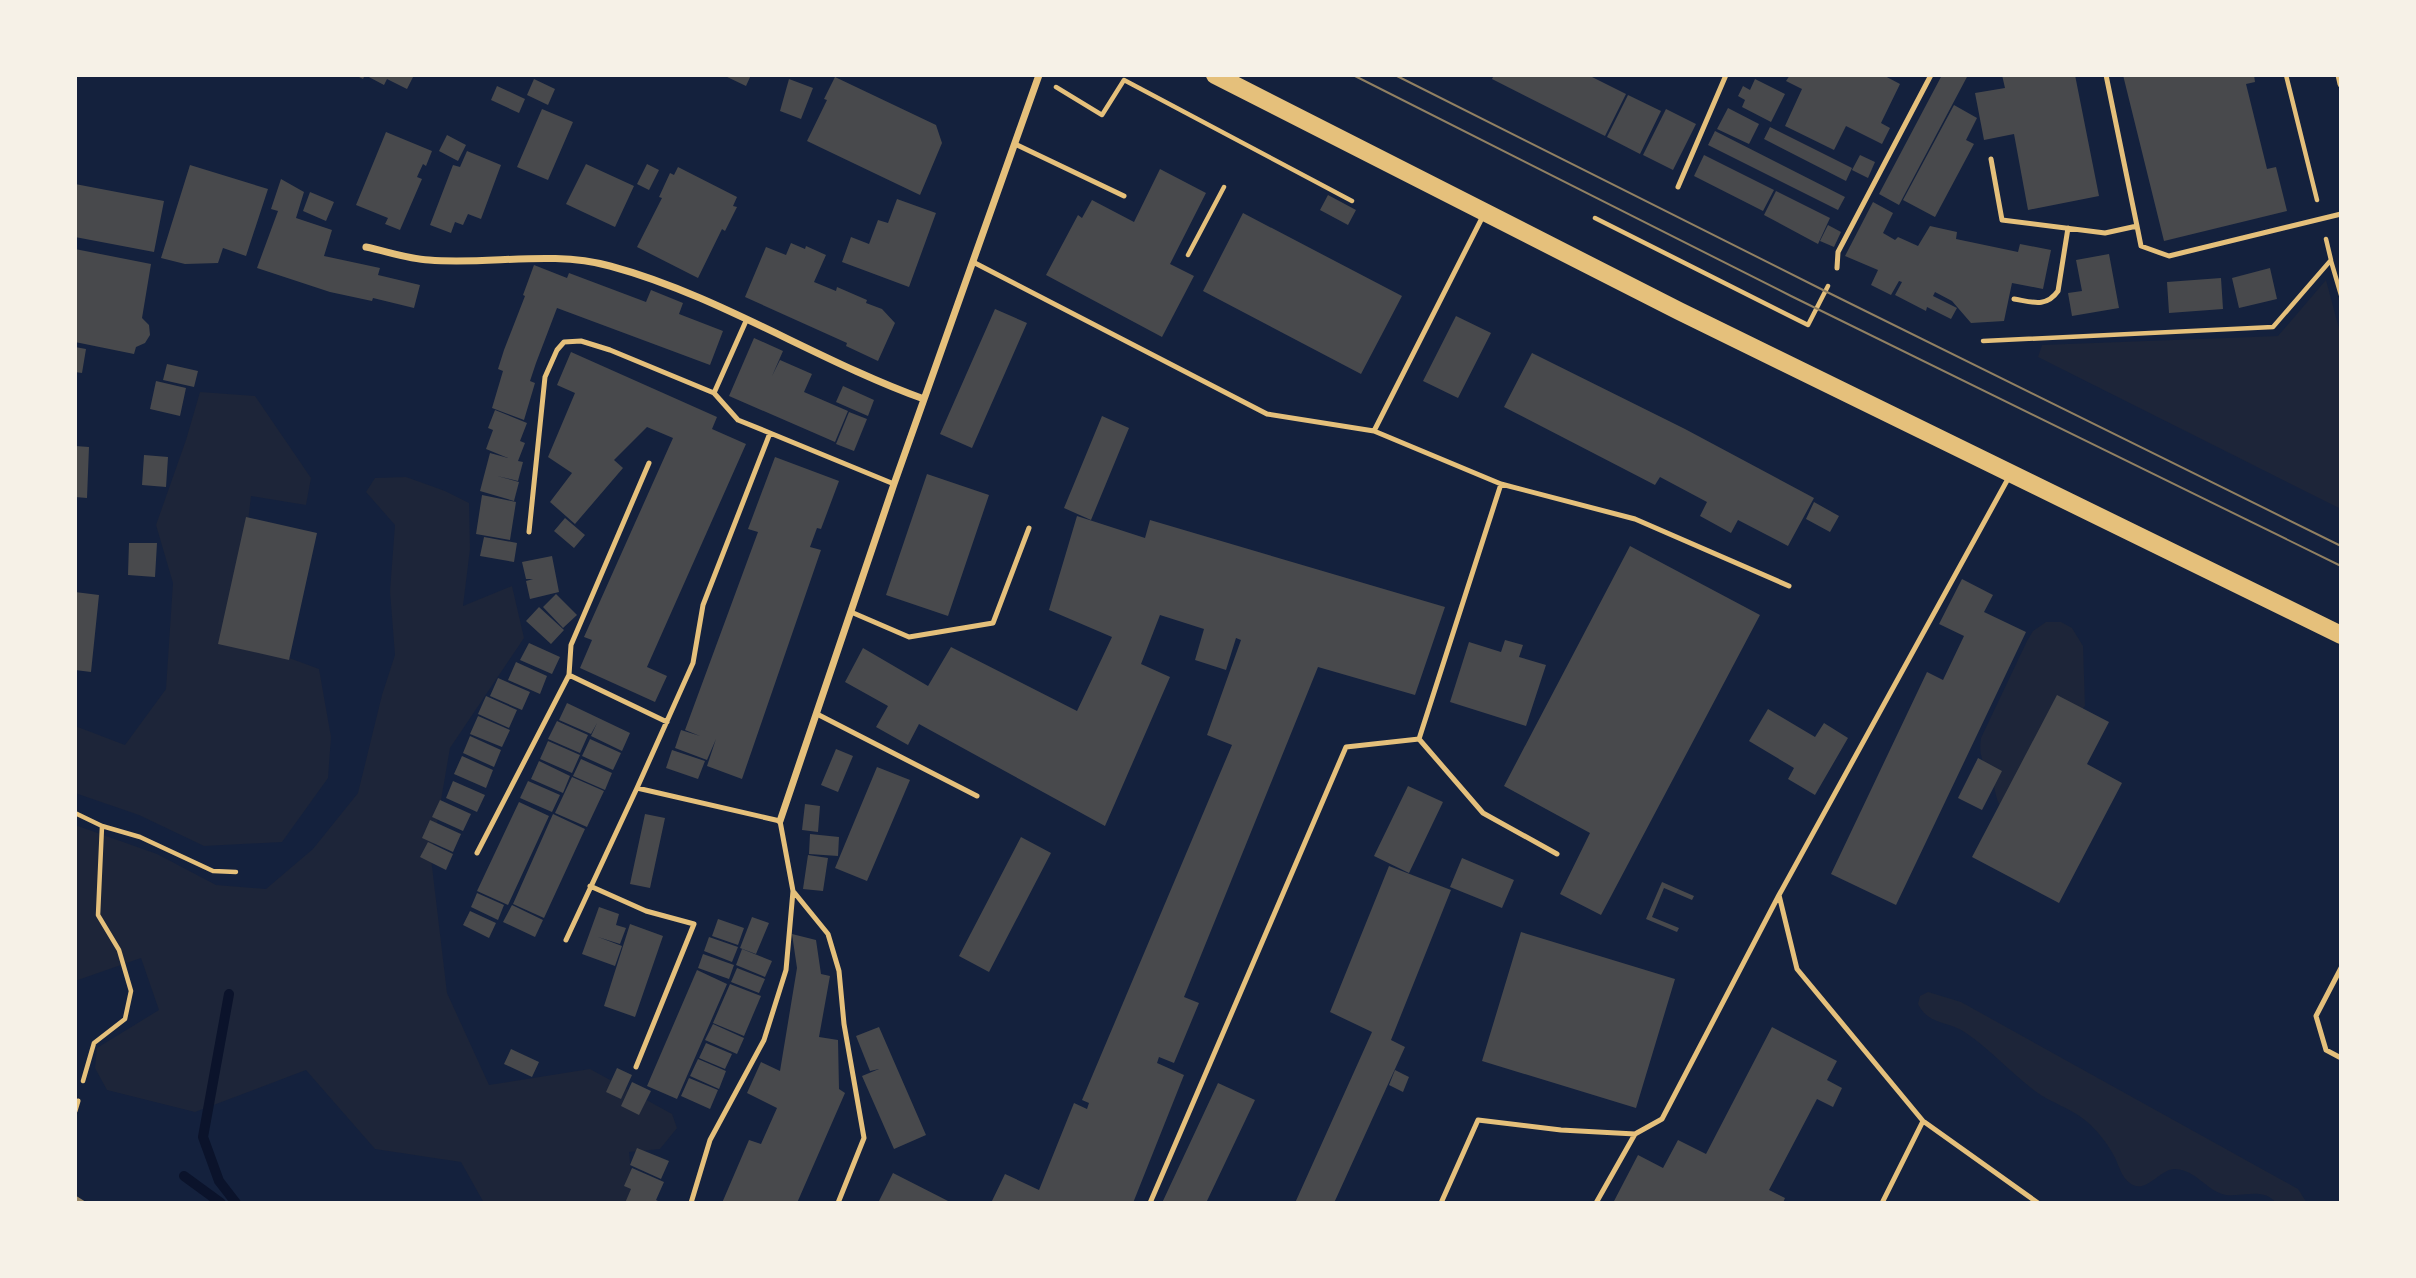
<svg xmlns="http://www.w3.org/2000/svg" width="2416" height="1278" font-family="'DM Sans',sans-serif">
  <style>
    .green { fill: #1d2539 }
    .lines { fill: none; stroke-linecap: round; stroke-linejoin: round }
    .stream { stroke: #0b132b; stroke-width: 10 }
    .building { fill: #48494c }
    .path { stroke: #e5c07b; stroke-width: 4.5 }
    .service { stroke: #e5c07b; stroke-width: 5 }
    .minor { stroke: #e5c07b; stroke-width: 7 }
    .primary { stroke: #e5c07b; stroke-width: 18 }
    .tram { stroke: #918062; stroke-width: 2 }
    .rail { stroke: #918062; stroke-width: 5 }
  </style>
  <rect width="100%" height="100%" fill="#14213d"/>
  <path class="green" d="M2326 280 2341 336V509L2038 357 2042 345 2278 336Z
    M200 392 255 396 311 478 306 505 251 496 235 638 319 669 331 737 328 778 282 842 204 846 139 815 75 793V726L125 745 166 689 173 583 156 525 186 440Z
    M406 477 445 491 469 503 470 549 463 606 512 586 524 638 450 748 431 858 447 993 489 1085 590 1069 672 1114 677 1128 660 1149 629 1152 634 1203H484L461 1162 375 1149 306 1070 195 1112 107 1090 95 1068 97 1048 159 1010 141 958 75 981V825L157 854 216 885 266 889 313 849 358 793 382 695 395 655 390 591 395 525 366 492 375 478Z
    M2046 622H2061L2072 628 2083 646 2085 706 2001 807C1995 799 1996 790 1992 780 1985 762 1978 760 1981 738L2027 641 2033 631Z
    M1928 992 1961 1002 2298 1189 2307 1203H2276C2264 1187 2243 1197 2226 1195 2206 1191 2197 1170 2175 1169 2160 1169 2148 1192 2133 1185 2121 1179 2119 1164 2113 1154 2107 1143 2096 1129 2086 1121 2071 1108 2051 1103 2035 1091 2011 1073 1991 1050 1966 1033 1948 1020 1929 1026 1918 1004L1920 996Z"/>
  <g class="lines">
    <path class="stream" d="M229 994 203 1137 219 1181 236 1203
      M184 1176 221 1203"/>
  </g>
  <path class="building" d="M355 75H414L407 89 387 79 384 85 365 75 363 79Z
    M723 75H751L746 86Z
    M1494 75H1588L1626 94 1605 136 1492 79Z
    M1790 75H1883L1900 84 1881 123 1890 128 1882 144 1846 126 1834 150 1785 126 1802 89 1786 81Z
    M1942 75H1968L1899 205 1879 194Z
    M2002 75H2075L2099 196 2028 210 2014 134 1984 140 1975 93 2005 88Z
    M2123 75H2254L2255 82 2246 84 2267 169 2276 167 2287 211 2164 241Z
    M835 77 936 125 942 143 920 195 807 141 827 100 824 99Z
    M534 79 555 89 548 105 527 95Z
    M789 79 813 88 801 119 780 111Z
    M1755 79 1785 94 1771 122 1742 107 1745 100 1738 96 1743 86 1750 90Z
    M497 86 525 99 519 113 491 100Z
    M1628 95 1661 111 1640 154 1607 137Z
    M1954 105 1977 118 1966 140 1974 144 1935 217 1903 200Z
    M1728 108 1759 124 1749 144 1717 129Z
    M542 109 573 122 548 180 517 167Z
    M1666 109 1696 124 1673 170 1643 155Z
    M1770 127 1852 168 1846 181 1764 139Z
    M1715 131 1845 197 1838 210 1708 145Z
    M386 132 432 151 426 166 423 164 417 177 422 179 400 230 385 224 388 218 356 205Z
    M447 135 466 145 458 161 439 151Z
    M467 151 501 165 481 219 468 214 463 225 455 222 451 233 430 225 453 165 460 167Z
    M1704 155 1774 190 1763 211 1694 176Z
    M1860 155 1875 162 1868 178 1852 170Z
    M586 164 634 186 615 227 566 204Z
    M647 164 659 170 649 190 637 184Z
    M190 165 268 189 246 256 223 248 218 263 185 264 161 258Z
    M678 167 737 197 733 206 737 207 725 231 722 229 698 278 637 247 662 198 659 197 670 173 674 175Z
    M1160 169 1206 193 1170 264 1194 276 1162 337 1046 275 1078 215 1082 218 1092 200 1134 222Z
    M281 179 304 192 296 218 332 230 324 256 380 268 378 275 420 285 414 308 373 298 372 301 330 292 257 268 278 211 271 209Z
    M75 184 164 201 154 252 75 237Z
    M1776 191 1830 218 1818 244 1764 215Z
    M310 192 334 202 326 221 303 211Z
    M1328 195 1356 210 1348 225 1320 210Z
    M897 199 936 213 909 287 842 262 851 237 869 244 878 220 888 223Z
    M1873 202 1893 213 1883 233 1895 240 1898 237 1918 246 1930 226 1957 232 1956 239 2018 252 2020 244 2051 250 2043 289 2012 283 2004 321 1971 323 1952 301 1935 292 1933 296 1957 308 1951 319 1927 307 1926 311 1895 295 1902 282 1899 281 1891 295 1871 285 1878 270 1845 256Z
    M1243 213 1402 296 1361 374 1203 291Z
    M1828 225 1841 232 1834 247 1820 241Z
    M791 243 805 249 806 246 826 255 814 282 836 291 837 287 867 300 866 303 882 309 895 323 878 361 846 346 847 343 745 297 766 247 786 255Z
    M75 249 151 264 142 318 149 325 150 335 145 343 136 347 134 354 75 342Z
    M2109 254 2119 308 2072 316 2068 293 2082 291 2076 260Z
    M534 265 567 278 569 273 646 302 651 290 683 303 679 314 723 331 710 365 557 308 536 363 530 381 535 383 524 420 492 408 503 371 498 369 504 350 525 296 523 295Z
    M2270 268 2277 299 2239 308 2232 278Z
    M2221 278 2223 309 2169 313 2167 282Z
    M995 309 1027 323 972 448 940 434Z
    M1456 316 1491 333 1458 398 1423 381Z
    M754 338 783 351 772 376 780 360 812 374 804 392 848 411 835 442 729 396Z
    M75 347 86 349 82 373 75 372Z
    M571 352 717 417 712 429 746 444 647 667 667 676 655 702 580 668 592 640 584 637 673 438 647 427 614 460 623 468 575 524 550 502 572 473 548 457 575 393 557 385Z
    M1532 353 1685 429 1814 498 1788 546 1738 520 1731 533 1700 516 1707 502 1660 477 1655 485 1504 407Z
    M167 364 198 371 194 387 163 380Z
    M156 381 186 388 180 416 150 409Z
    M843 386 874 400 868 416 836 402Z
    M495 410 527 423 520 441 525 443 518 461 523 462 518 481 497 476 519 482 514 501 480 491 490 453 508 458 486 449 493 430 488 428Z
    M849 412 867 419 854 451 836 444Z
    M1102 416 1129 428 1091 520 1064 508Z
    M75 446 89 447 87 498 75 497Z
    M144 455 168 457 166 487 142 485Z
    M775 457 839 481 821 529 817 528 810 547 821 550 742 779 707 766 716 739 707 760 675 748 681 730 700 736 685 730 758 532 748 529Z
    M927 474 989 495 948 616 886 595Z
    M482 495 516 502 510 540 476 534Z
    M1814 502 1839 516 1830 532 1806 519Z
    M1077 516 1145 538 1150 520 1445 607 1415 695 1318 667 1184 997 1199 1003 1174 1063 1159 1057 1157 1063 1184 1075 1133 1203H991L1005 1174 1039 1190 1074 1103 1087 1109 1089 1103 1082 1100 1232 745 1207 735 1241 640 1236 638 1226 670 1195 660 1204 629 1160 615 1141 664 1170 677 1105 826 919 724 908 745 876 727 888 706 845 682 863 648 928 686 951 647 1077 711 1112 637 1049 610Z
    M246 517 317 533 289 660 218 644Z
    M565 518 585 535 574 548 554 531Z
    M484 537 517 543 514 562 480 556Z
    M129 543H157L155 577 128 575Z
    M1630 546 1760 615 1601 915 1560 894 1590 833 1504 786Z
    M552 556 559 592 530 599 526 581 533 579H526L522 562Z
    M1962 579 1993 595 1984 612 2026 632 1896 905 1831 874 1927 672 1943 680 1964 636 1939 624Z
    M75 592 99 595 91 672 75 670Z
    M556 594 577 615 563 628 543 607Z
    M539 607 564 630 551 644 526 621Z
    M1505 640 1523 645 1519 657 1546 665 1526 726 1450 702 1469 642 1501 652Z
    M529 643 560 657 552 674 520 660Z
    M516 662 547 676 540 694 508 680Z
    M498 678 530 692 522 710 490 696Z
    M2057 695 2109 722 2087 764 2122 783 2059 903 1972 857Z
    M486 696 517 710 509 728 478 714Z
    M567 703 630 733 622 751 591 736 597 723 591 734 559 720Z
    M1768 709 1815 737 1824 723 1848 738 1815 795 1788 779 1794 768 1749 741Z
    M478 716 510 730 502 747 470 734Z
    M557 721 588 735 580 753 548 739Z
    M470 736 501 750 494 767 463 753Z
    M590 739 621 753 613 770 582 756Z
    M548 741 580 755 572 773 540 759Z
    M836 749 853 756 838 792 821 785Z
    M672 750 705 761 698 779 666 768Z
    M462 756 493 770 486 788 454 774Z
    M1978 758 2002 771 1982 810 1958 798Z
    M581 759 612 773 605 790 573 776Z
    M539 761 570 776 563 793 531 779Z
    M877 767 910 780 867 881 835 868Z
    M572 777 604 791 587 827 555 813Z
    M453 781 485 795 477 812 446 798Z
    M528 781 560 795 552 812 520 798Z
    M1408 786 1443 802 1409 873 1374 856Z
    M440 800 471 814 463 831 432 817Z
    M519 802 549 816 508 905 477 891Z
    M805 804 820 806 818 832 802 830Z
    M553 814 585 829 544 918 513 904Z
    M645 814 665 818 650 888 630 884Z
    M430 820 461 834 453 852 422 838Z
    M810 834 839 837 838 856 809 854Z
    M1021 837 1051 853 989 972 959 956Z
    M428 842 453 854 446 870 420 857Z
    M808 855 828 858 823 891 803 889Z
    M1462 858 1514 880 1502 908 1450 887Z
    M1389 866 1451 890 1391 1040 1405 1047 1334 1203H1295L1372 1032 1330 1012Z
    M1662 882 1694 896 1692 900 1664 888 1652 917 1679 928 1677 932 1646 919Z
    M477 893 504 905 498 920 471 907Z
    M512 905 543 920 535 937 503 922Z
    M599 907 619 914 616 925 626 928 620 944 598 937 622 946 615 966 582 954Z
    M470 911 496 923 489 938 463 925Z
    M752 917 769 923 756 954 740 948Z
    M718 919 744 928 738 945 712 936Z
    M630 924 663 936 635 1017 604 1006Z
    M1521 932 1675 979 1636 1108 1482 1061Z
    M792 934 816 940 821 974 830 976 819 1037 838 1040 839 1089 845 1093 797 1203H722L749 1140 761 1144 777 1108 747 1093 761 1062 780 1071 797 968Z
    M709 937 738 947 732 962 704 951Z
    M742 949 772 961 765 977 736 965Z
    M703 954 734 965 729 979 698 968Z
    M737 968 765 979 759 993 731 982Z
    M697 970 727 984 677 1099 647 1086Z
    M730 984 761 996 744 1036 713 1023Z
    M713 1024 744 1038 737 1054 705 1040Z
    M879 1027 926 1135 894 1149 862 1076 879 1069 870 1071 856 1036Z
    M1772 1027 1837 1061 1827 1080 1842 1088 1833 1107 1817 1099 1769 1190 1785 1198 1783 1203H1613L1638 1155 1663 1168 1678 1140 1706 1154Z
    M706 1043 732 1054 725 1069 699 1058Z
    M511 1049 539 1062 532 1077 504 1064Z
    M698 1059 726 1071 719 1089 690 1076Z
    M617 1068 632 1075 621 1099 606 1092Z
    M1395 1070 1409 1077 1403 1092 1389 1085Z
    M689 1078 718 1090 710 1109 681 1096Z
    M632 1082 651 1091 639 1115 621 1106Z
    M1218 1083 1255 1100 1206 1203H1162Z
    M637 1148 669 1161 661 1179 630 1165Z
    M632 1168 664 1182 656 1200 662 1203H625L631 1189 624 1186Z
    M893 1173 952 1203H878Z"/>
  <g class="lines">
    <path class="path" d="M2286 75 2317 200
      M1056 87 1102 115 1124 80 1352 201
      M1595 218 1808 325 1828 286
      M1188 255 1224 187
      M2331 261 2341 295
      M1983 341 2273 327 2331 260 2326 239
      M75 813 102 826 98 915 119 950 131 991 125 1019 94 1043 83 1081
      M102 826 140 837 213 871 236 872"/>
    <path class="service" d="M2106 75 2137 226
      M1015 144 1124 196
      M1991 159 2002 220 2105 233 2137 226 2141 246 2169 256 2341 214
      M1678 187 1726 75
      M973 262 1267 414 1374 431 1501 484 1635 519 1789 586
      M1837 268 1838 252 1931 75
      M2014 299C2032 302 2046 308 2058 291L2068 228
      M714 393 746 321
      M1374 431 1483 216
      M2009 477 1779 895 1797 969 1923 1121 2038 1203
      M529 532 545 377 557 350 564 342 581 341 610 350 714 393 738 420 770 433
      M851 612 909 637 993 623 1029 528
      M569 675 667 722
      M817 714 977 796
      M1419 739 1483 813 1557 854
      M637 788 780 821 793 891 828 934 839 971 844 1024 864 1138 838 1203
      M477 853 569 675 571 645 649 463
      M590 886 646 911 694 924 636 1067
      M566 940 637 788 693 663 703 605 770 433 894 484
      M2341 968 2316 1016 2326 1050 2341 1058
      M75 1111 78 1101
      M691 1203 710 1140 764 1040 786 970 793 891
      M1150 1203 1346 747 1419 739 1501 484
      M1441 1203 1478 1120 1561 1130 1635 1134 1662 1119 1779 895
      M1596 1203 1635 1134
      M1882 1203 1923 1121"/>
    <path class="minor" d="M2339 75 2341 84
      M366 247C386 251 408 259 429 260 489 265 551 250 610 266 718 295 818 361 924 399
      M780 821 894 484 1039 75"/>
    <path class="primary" d="M1215 75 1679 311 2341 635"/>
    <path class="tram" d="M1353 75 1791 296 2341 566
      M1395 75 1825 291 2341 546"/>
    <path class="rail" d="M75 1198 83 1203"/>
  </g>
  <rect width="2416" height="1278" fill="none" stroke="#f6f1e7" stroke-width="154"/>
</svg>
